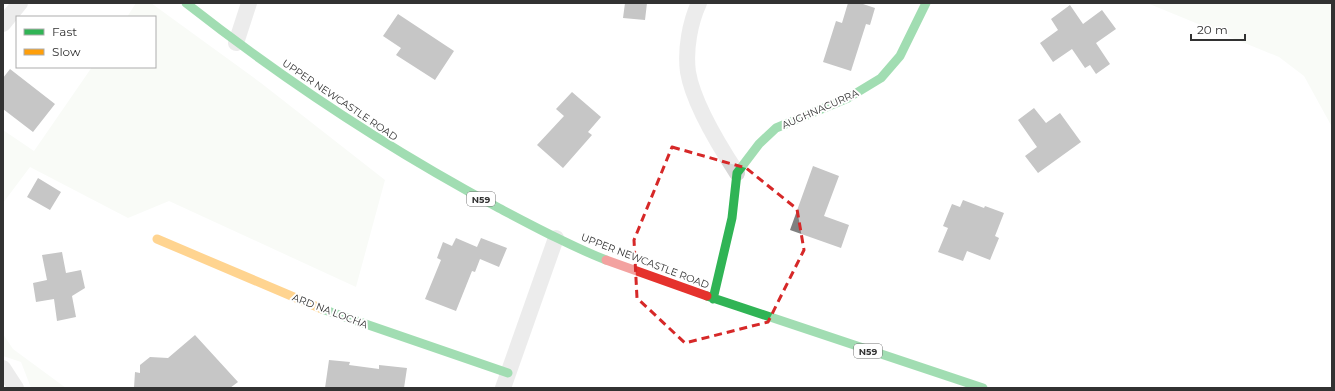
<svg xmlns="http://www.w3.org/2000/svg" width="1335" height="391" font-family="Montserrat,sans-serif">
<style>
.green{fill:#f1f6ee}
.building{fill:#808080}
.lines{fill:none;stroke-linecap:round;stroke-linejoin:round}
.street{stroke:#d6d6d6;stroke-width:16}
.fast{stroke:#30b455;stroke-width:9}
.slow{stroke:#ff9f0a;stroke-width:9}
.jam{stroke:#e5322d;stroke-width:9}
.marked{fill:none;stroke:#d62828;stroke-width:3;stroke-dasharray:8 5;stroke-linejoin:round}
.labels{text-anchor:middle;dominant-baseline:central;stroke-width:4;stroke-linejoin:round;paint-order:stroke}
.shield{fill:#fff;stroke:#707070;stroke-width:1}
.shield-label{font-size:9px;font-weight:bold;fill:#323232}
.street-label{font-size:10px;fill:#323232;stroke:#fff}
</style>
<rect width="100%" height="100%" fill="#fff"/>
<!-- green -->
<path class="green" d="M 136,3 L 151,3 L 261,83 L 385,180 L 356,287 L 169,201 L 128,218 L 30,167 L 3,203 L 3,130 L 34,151 L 92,67 L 155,67 L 155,17 L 127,17 Z
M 1147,3 L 1332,3 L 1332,127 L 1304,76 L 1279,57 Z
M 3,334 L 13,349 L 66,388 L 31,388 L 21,362 L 3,356 Z"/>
<!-- building -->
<path class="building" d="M 625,3 L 647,3 L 645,20 L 623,18 Z
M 848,3 L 860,3 L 875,8 L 870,25 L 866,24 L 851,71 L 823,62 L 836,21 L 842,23 Z
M 1070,5 L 1083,24 L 1102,10 L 1116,29 L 1096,43 L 1110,64 L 1096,74 L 1090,65 L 1085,68 L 1072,49 L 1053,62 L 1040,43 L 1058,30 L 1051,19 Z
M 398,14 L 454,51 L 435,80 L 396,55 L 401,48 L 383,36 Z
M 10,69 L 55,104 L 33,132 L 3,109 L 3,78 Z
M 572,92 L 601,117 L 588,132 L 592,135 L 563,168 L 537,145 L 564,116 L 556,109 Z
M 1034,108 L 1046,123 L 1060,113 L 1081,142 L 1038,173 L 1025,156 L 1037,147 L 1018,120 Z
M 813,166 L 839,176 L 824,216 L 849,225 L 841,248 L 790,230 Z
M 38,178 L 61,192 L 50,210 L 27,197 Z
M 963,200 L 984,208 L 985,206 L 1004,213 L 995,236 L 999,238 L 990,260 L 967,251 L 963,261 L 938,252 L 948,228 L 943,226 L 952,204 L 960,207 Z
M 456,238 L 477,247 L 481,238 L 507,248 L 499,267 L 480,259 L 475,272 L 472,271 L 456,311 L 425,299 L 441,260 L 437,258 L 443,242 L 452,246 Z
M 62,252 L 66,273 L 81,270 L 85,288 L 72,296 L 76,317 L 57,321 L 54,299 L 36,302 L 33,283 L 47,280 L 42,255 Z
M 195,335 L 238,382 L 230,388 L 134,388 L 135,372 L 140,373 L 140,365 L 150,357 L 168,358 Z
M 329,360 L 350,362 L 349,365 L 379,369 L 379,365 L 407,368 L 404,388 L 325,388 Z"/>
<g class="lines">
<!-- street -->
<path class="street" d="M 699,3 C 690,22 685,50 688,72 C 693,102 720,147 737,173
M 3,24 L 20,3
M 236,43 L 249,3
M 3,368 L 16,388
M 503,388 L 556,238"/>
<!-- fast -->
<path class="fast" d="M 186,3 C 284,80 387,148 497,207 C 533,226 568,245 606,260
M 707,296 L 983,388
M 713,299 L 732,218 L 737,173 L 759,144 L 776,128 L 848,98 L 881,78 L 900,56 L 926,3
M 322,309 L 508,373"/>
<!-- slow -->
<path class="slow" d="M 157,239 L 322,309"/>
<!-- jam -->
<path class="jam" d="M 606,260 L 707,296"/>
</g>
<!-- marked area -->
<path d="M0 0H1335V391H0ZM 672,147 L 746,168 L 797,209 L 804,250 L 768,322 L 685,343 L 637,298 L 634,240 Z" fill="#fff" fill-opacity=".55" fill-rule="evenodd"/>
<path class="marked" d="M 672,147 L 746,168 L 797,209 L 804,250 L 768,322 L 685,343 L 637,298 L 634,240 Z"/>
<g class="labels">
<!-- shield labels -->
<g class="shield">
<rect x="467" y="192" width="28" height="14" rx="3"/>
<rect x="854" y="344" width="28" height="14" rx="3"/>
</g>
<g class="shield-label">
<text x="481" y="199">N59</text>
<text x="868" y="351">N59</text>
</g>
<!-- street labels -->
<g class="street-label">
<text transform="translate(340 100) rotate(34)">UPPER NEWCASTLE ROAD</text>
<text transform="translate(820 109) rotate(-24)">AUGHNACURRA</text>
<text transform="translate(645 261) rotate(21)">UPPER NEWCASTLE ROAD</text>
<text transform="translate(330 311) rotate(21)">ARD NA LOCHA</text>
</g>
</g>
<!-- border -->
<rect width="1335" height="391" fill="none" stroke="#323232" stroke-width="8"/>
<!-- legend -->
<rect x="16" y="16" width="140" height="52" fill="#ffffff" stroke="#adadad"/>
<rect x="24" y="29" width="20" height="6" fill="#30b455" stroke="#adadad"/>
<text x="52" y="36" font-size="12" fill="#323232">Fast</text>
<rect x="24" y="49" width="20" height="6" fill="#ff9f0a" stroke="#adadad"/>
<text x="52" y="56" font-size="12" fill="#323232">Slow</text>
<!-- scale -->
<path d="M1191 34v6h54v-6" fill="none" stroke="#323232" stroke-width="2"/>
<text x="1197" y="34" font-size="12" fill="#323232" stroke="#ffffff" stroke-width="3" paint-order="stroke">20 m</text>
</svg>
